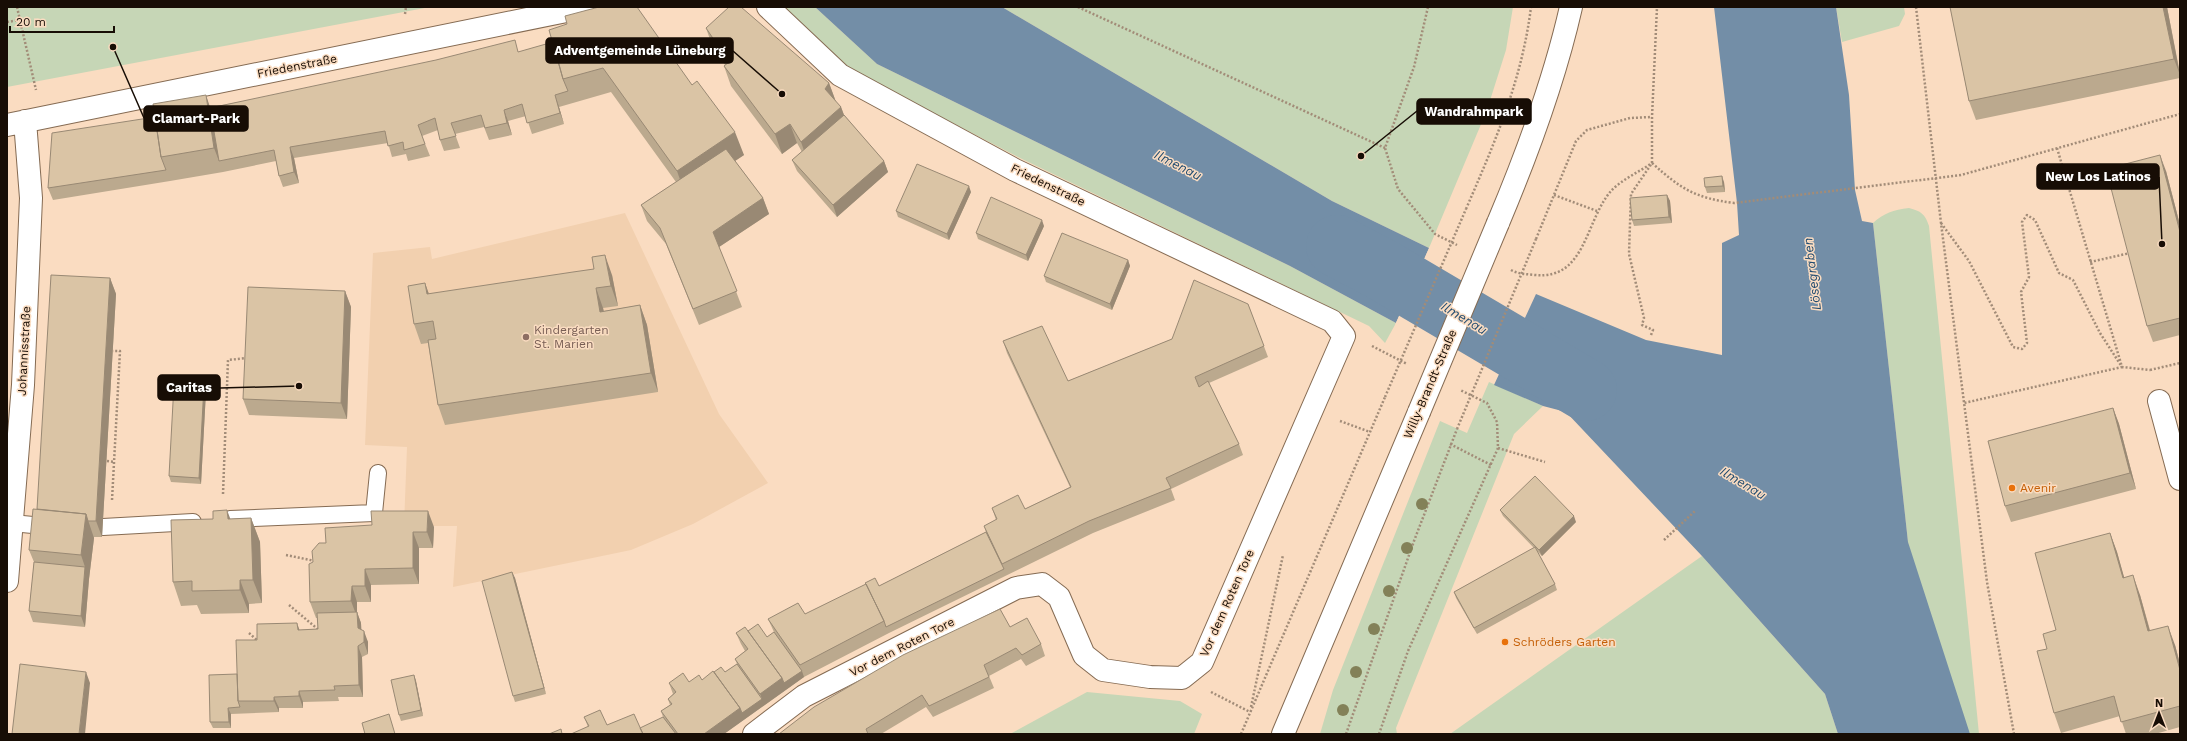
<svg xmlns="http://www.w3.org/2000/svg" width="2187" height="741" font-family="'Work Sans',sans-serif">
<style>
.built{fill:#f2d0af}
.green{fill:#c6d6b6}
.water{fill:#738ea7}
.pier{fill:#fadcc1}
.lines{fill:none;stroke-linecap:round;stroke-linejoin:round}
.river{stroke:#738ea7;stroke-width:62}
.service-casing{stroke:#856b53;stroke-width:18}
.minor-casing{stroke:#856b53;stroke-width:24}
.secondary-casing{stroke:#856b53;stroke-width:24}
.path{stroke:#a28c78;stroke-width:2.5;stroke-dasharray:2 2;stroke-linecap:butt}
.service{stroke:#fff;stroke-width:16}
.minor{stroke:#fff;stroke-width:22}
.secondary{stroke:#fff;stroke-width:22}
.secondary-bridge-casing{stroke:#856b53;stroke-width:24;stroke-linecap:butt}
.path-bridge{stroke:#a28c78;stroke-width:2.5;stroke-dasharray:2 2;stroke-linecap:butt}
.secondary-bridge{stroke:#fff;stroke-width:22}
.tree{fill:#838158}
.wall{fill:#bba98e}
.shaded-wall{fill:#998974}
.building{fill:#dac4a5;stroke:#998974}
.education-dot{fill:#8d6e63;stroke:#fadcc1;stroke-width:1.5}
.food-dot{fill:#e8710a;stroke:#fadcc1;stroke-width:1.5}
.labels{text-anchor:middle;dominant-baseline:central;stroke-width:3;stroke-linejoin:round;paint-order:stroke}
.street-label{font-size:12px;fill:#170d05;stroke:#fadcc1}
.education-label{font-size:12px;fill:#785e54;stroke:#fadcc1;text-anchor:start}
.food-label{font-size:12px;fill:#c56008;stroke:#fadcc1;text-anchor:start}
.water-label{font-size:13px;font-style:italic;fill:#204b70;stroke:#fadcc1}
.leader{fill:none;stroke:#170d05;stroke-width:1.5}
.callout-dot{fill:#170d05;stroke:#fadcc1;stroke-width:1.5}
.callout{fill:#170d05;stroke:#170d05;stroke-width:1.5}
.callout-label{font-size:13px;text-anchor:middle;font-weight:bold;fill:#fff}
</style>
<rect width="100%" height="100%" fill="#fadcc1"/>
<!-- built -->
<path class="built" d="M 625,213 L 719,414 L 768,483 L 693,524 L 631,550 L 453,587 L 457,526 L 404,526 L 407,447 L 365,445 L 373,253 L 430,247 L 432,259 Z"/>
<!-- green -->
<path class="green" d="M 7,7 L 430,7 L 7,87 Z
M 780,7 L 815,7 L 877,64 L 1290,266 L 1396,323 L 1385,343 L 1369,326 L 1022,159 L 849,69 Z
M 1002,7 L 1513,7 L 1506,50 L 1487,110 L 1429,248 L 1332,201 Z
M 1836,7 L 1904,7 L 1905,14 L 1899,26 L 1842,42 Z
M 1909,208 C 1921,211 1925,214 1929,226 L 1979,734 L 1948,734 L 1908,542 L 1873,223 C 1884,213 1893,210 1909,208 Z
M 1489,382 L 1543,406 L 1514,434 L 1396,728 L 1397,734 L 1320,734 L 1333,690 L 1440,421 L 1467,433 Z
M 1702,556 L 1825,694 L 1838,734 L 1450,734 Z
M 1087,692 L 1180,701 L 1202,714 L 1194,734 L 1010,734 Z"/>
<!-- water -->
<path class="water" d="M 815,7 L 1002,7 L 1332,201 L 1429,248 L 1396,323 L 1290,266 L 877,64 Z
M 1714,7 L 1836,7 L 1849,95 L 1855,190 L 1862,221 L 1873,223 L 1908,542 L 1970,734 L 1838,734 L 1825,694 L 1702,556 L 1566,412 L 1543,406 L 1494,385 L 1536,294 L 1646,340 L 1722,355 L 1722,243 L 1739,235 L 1737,203 Z"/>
<!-- pier -->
<path class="pier" d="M 1430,246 L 1430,249 L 1398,324 L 1395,325 Z"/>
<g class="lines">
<!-- river -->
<path class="river" d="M 1337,246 L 1381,269 L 1586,390"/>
<defs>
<path id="service" d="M 230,519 L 374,513 L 378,473
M 12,523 L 43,526
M 103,527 L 193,522"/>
<path id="minor" d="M 7,125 L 586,7
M 2159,401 L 2180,479
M 7,581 L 23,385 L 31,198 L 25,121
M 754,734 L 804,696 L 1016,588 L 1042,584 L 1059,597 L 1084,655 L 1103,670 L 1150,677 L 1182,678 L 1202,662 L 1344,336 L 1332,321 L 1015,170 L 840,75 L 768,7"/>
<path id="secondary" d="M 1498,223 C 1528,152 1554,82 1571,7
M 1283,734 L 1419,412"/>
</defs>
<!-- service casing -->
<use href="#service" class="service-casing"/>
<!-- minor casing -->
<use href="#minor" class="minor-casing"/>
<!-- secondary casing -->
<use href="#secondary" class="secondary-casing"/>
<!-- path -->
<path class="path" d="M 17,7 L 36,90
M 1078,7 L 1385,148
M 1428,7 L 1414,67 L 1385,148 L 1398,189 L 1435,234 L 1457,245
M 1916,7 L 1941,223 L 1987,582 L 2014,734
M 405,14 L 406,7
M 7,22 L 20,20
M 2057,148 L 2122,367 L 2150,370
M 1652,163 C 1681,189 1695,198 1734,203 L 1961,175 L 2180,114
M 1554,195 L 1597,211
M 1466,209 C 1495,142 1522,80 1531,7
M 1941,223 L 1969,261 L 2013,347 L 2022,349 L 2027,343 L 2021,292 L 2029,277 L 2022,222 L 2027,215 L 2035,220 L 2059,273 L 2073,280 L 2100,333 L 2122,367 L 1964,403
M 1536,239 L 1576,141 L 1587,130 L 1630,118 L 1652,117
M 2090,262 L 2130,253
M 1511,270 C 1518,274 1526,274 1535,275 C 1586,280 1585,221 1611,191 C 1621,180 1639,172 1652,163
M 1651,335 L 1653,330 L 1642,325 L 1644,318 L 1629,254 L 1631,194 L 1652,163 L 1652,117 L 1657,7
M 1372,346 L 1407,364
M 2150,370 L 2180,363
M 1340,421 L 1370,432
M 1450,444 L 1491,465
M 1498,448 L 1545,462
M 107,461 L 114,462
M 223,494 L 228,360 L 247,358
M 112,500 L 120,351 L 113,351
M 1664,540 L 1695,511
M 286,555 L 315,561
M 289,605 L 320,631
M 249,633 L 259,642
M 1211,692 L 1250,712
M 1251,707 L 1283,555
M 1241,734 L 1385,397
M 1346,734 L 1414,541 L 1457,429
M 1379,734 L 1408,651 L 1498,448 L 1497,422 L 1487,403 L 1460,390"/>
<!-- service -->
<use href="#service" class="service"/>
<!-- minor -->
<use href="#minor" class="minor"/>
<!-- secondary -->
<use href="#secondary" class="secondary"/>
<defs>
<path id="secondary-bridge" d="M 1419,412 L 1498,223"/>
</defs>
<!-- secondary-bridge casing -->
<use href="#secondary-bridge" class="secondary-bridge-casing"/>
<!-- path-bridge -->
<path class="path-bridge" d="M 1385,397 L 1466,209
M 1457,429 L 1536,239"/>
<!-- secondary-bridge -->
<use href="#secondary-bridge" class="secondary-bridge"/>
</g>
<!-- trees -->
<g class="tree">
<circle cx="1422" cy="504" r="6"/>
<circle cx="1407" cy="548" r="6"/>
<circle cx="1389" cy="591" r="6"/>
<circle cx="1374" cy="629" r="6"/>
<circle cx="1356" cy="672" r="6"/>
<circle cx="1343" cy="710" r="6"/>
</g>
<!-- wall -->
<path class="wall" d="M 1950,7 L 2167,7 L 2180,73 L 2180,78 L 1976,120 L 1969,101 Z
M 706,28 L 829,83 L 836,102 L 841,107 L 844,115 L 884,161 L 888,172 L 837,217 L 797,171 L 792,160 L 802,152 L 797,143 L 782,154 L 731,86 L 724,66 L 725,65 L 713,48 Z
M 519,52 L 692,85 L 744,155 L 735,161 L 763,198 L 769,214 L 719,247 L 742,307 L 699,325 L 666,244 L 647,221 L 641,205 L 676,182 L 611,92 L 559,107 L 564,124 L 532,134 L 526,116 L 508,121 L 512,135 L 489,140 L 484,127 L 455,134 L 460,148 L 444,151 L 440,140 L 438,130 L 422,136 L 430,156 L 408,161 L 406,154 L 392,157 L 388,143 L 294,158 L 299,183 L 283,187 L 279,176 L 276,161 L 223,172 L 170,181 L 53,200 L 48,188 L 155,117 Z
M 2166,171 L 2180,225 L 2180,335 L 2153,342 L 2147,326 Z
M 1724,182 L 1725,192 L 1707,193 L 1705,187 Z
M 971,192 L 949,240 L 898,217 L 896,211 Z
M 1667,195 L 1670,201 L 1672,223 L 1634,226 L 1632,220 Z
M 1044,226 L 1028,261 L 978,239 L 976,233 Z
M 1128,260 L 1130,266 L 1112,310 L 1046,282 L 1044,276 Z
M 612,275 L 618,306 L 603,308 L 604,311 L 640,305 L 647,325 L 658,392 L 445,425 L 438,405 L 428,343 L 421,344 L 414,324 L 425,283 L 429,294 Z
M 110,278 L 116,294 L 102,537 L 94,537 L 94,538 L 89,579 L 85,627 L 33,622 L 29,611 L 34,562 L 29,550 Z
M 345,291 L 351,307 L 347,419 L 249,415 L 243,399 Z
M 1248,304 L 1268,357 L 1209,383 L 1239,444 L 1243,455 L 1171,489 L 1175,500 L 1093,533 L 889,633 L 804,677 L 724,734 L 571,734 L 588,727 L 584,717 L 607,725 L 641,731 L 663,717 L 661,711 L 670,705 L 668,699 L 673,694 L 669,683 L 689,682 L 702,680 L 714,672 L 725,672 L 737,664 L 735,659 L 745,651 L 741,644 L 736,633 L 748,631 L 767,637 L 774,632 L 768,619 L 805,614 L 879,586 L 986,532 L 984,526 L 996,520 L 992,508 L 1025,509 L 1070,487 L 1007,353 L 1003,341 L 1068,381 L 1172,339 Z
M 206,391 L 201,484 L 171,482 L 169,476 Z
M 2113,408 L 2119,424 L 2136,489 L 2011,522 L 2005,506 Z
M 1500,510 L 1576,522 L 1542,556 L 1537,551 L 1555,584 L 1557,590 L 1477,634 L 1456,598 L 1454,592 L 1534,548 L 1503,516 Z
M 251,518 L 260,542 L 262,603 L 249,604 L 249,613 L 201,614 L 197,605 L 181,606 L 173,582 L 231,519 Z
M 434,527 L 433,548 L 419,548 L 419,584 L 371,585 L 371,602 L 357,602 L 357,612 L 361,623 L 361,630 L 368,642 L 368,654 L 362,657 L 363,697 L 338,697 L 339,701 L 303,702 L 303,708 L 279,708 L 279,712 L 231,714 L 231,728 L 213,728 L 210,722 L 257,640 L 300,630 L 318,629 L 317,618 L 316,618 L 310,602 L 313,562 L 326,543 Z
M 2110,533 L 2117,552 L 2124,578 L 2140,595 L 2150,630 L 2175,645 L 2180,664 L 2180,727 L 2155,734 L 2126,734 L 2120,716 L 2061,733 L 2054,713 L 2047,649 L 2056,630 Z
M 512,572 L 515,578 L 546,694 L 515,702 L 513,696 Z
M 1010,627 L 1041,644 L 1045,656 L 1026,666 L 1021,659 L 989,676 L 994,688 L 933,717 L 926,707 L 881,734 L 779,734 Z
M 414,675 L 416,681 L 423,716 L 401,721 L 399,715 Z"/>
<!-- shaded-wall -->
<path class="shaded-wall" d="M 2163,7 L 2167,7 L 2180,75 L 2174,59 Z
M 829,83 L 836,102 L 825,89 Z
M 206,95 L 214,119 L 219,161 L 214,148 Z
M 555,95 L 559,107 L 564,124 L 560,113 Z
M 841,107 L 848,126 L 808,162 L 801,142 Z
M 504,110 L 508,121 L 512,135 L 507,123 Z
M 790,124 L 797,143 L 782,154 L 775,134 Z
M 735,132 L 744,155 L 685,194 L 677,171 Z
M 290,147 L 294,158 L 299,183 L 294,172 Z
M 2160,155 L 2166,171 L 2180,225 L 2180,232 Z
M 884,161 L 888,172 L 837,217 L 833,205 Z
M 1722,176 L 1724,182 L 1725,192 L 1723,186 Z
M 969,186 L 971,192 L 949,240 L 947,234 Z
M 1667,195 L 1670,201 L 1672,223 L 1669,217 Z
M 763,198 L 769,214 L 719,247 L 713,232 Z
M 1042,220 L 1044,226 L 1028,261 L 1026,255 Z
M 605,255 L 612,275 L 618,306 L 611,286 Z
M 1128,260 L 1130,266 L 1112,310 L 1110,304 Z
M 110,278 L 116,294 L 102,537 L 96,521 Z
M 425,283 L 432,303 L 427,294 Z
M 596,288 L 603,308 L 607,331 L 600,312 Z
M 345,291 L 351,307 L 347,419 L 341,403 Z
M 640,305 L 647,325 L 658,392 L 651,373 Z
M 204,385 L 206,391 L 201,484 L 199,478 Z
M 2113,408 L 2119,424 L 2136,489 L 2130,473 Z
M 227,510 L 236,534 L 228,519 Z
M 428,511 L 434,527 L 433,548 L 427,532 Z
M 86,514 L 94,538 L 89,579 L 85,627 L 81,616 L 85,567 L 81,555 Z
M 1574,516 L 1576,522 L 1542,556 L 1539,550 Z
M 251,518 L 260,542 L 262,603 L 253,580 Z
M 413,532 L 419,548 L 419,584 L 413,568 Z
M 2110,533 L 2117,552 L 2130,598 L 2123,578 Z
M 365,569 L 371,585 L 371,602 L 365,586 Z
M 512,572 L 515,578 L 546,694 L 544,688 Z
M 2133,575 L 2140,595 L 2155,650 L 2148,631 Z
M 240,580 L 249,604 L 249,613 L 240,590 Z
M 352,586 L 357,602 L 357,617 L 351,601 Z
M 357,612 L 361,623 L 362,639 L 358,628 Z
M 297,623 L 301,634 L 298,630 Z
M 2168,626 L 2175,645 L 2180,664 L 2180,670 Z
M 364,631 L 368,642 L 368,654 L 364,642 Z
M 358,646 L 362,657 L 363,697 L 359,685 Z
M 802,671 L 804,677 L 724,734 L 704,734 L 740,708 L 762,699 L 760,694 L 782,678 Z
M 86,672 L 90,683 L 85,734 L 79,734 Z
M 414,675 L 416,681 L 423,716 L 421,710 Z
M 299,691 L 303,702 L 303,708 L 299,696 Z
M 274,697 L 279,708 L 279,712 L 274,701 Z
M 228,708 L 231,714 L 231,728 L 229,722 Z"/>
<!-- building -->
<path class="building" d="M 599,7 L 637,7 L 692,85 L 697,81 L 735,132 L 677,171 L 603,68 L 563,79 L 549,30 L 567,24 L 565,16 Z
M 729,7 L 741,7 L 829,83 L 825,89 L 841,107 L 801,142 L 790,124 L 775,134 L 724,66 L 729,62 L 706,28 Z
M 1950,7 L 2163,7 L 2174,59 L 1969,101 Z
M 515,40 L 518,52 L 553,42 L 563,79 L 568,91 L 555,95 L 560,113 L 527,123 L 522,104 L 504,110 L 507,123 L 485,128 L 481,115 L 451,123 L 456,136 L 440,140 L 435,118 L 418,125 L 425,144 L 404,150 L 403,142 L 388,146 L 385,131 L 290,147 L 294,172 L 279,176 L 274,150 L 219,161 L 210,108 L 436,60 Z
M 206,95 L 214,148 L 161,157 L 153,104 Z
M 844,115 L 884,161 L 833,205 L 792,160 Z
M 155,117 L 161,157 L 166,170 L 48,188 L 52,133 Z
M 726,149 L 763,198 L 713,232 L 737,291 L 693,309 L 660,228 L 641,205 Z
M 2160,155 L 2180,232 L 2180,318 L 2147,326 L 2106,169 Z
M 917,164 L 969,186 L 947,234 L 896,211 Z
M 1722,176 L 1723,186 L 1705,187 L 1704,178 Z
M 1667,195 L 1669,217 L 1632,220 L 1630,198 Z
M 991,197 L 1042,220 L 1026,255 L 976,233 Z
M 1062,233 L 1128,260 L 1110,304 L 1044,276 Z
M 605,255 L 611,286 L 596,288 L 600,312 L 640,305 L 651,373 L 438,405 L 428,340 L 436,339 L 433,321 L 414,324 L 408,286 L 425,283 L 427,294 L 573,272 L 594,269 L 592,257 Z
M 51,275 L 110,278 L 96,521 L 88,521 L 86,514 L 37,509 Z
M 1194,280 L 1248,304 L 1264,346 L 1195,377 L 1199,387 L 1208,381 L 1239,444 L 1166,478 L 1171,488 L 1089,521 L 1002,564 L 984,526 L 997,519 L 992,508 L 1018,495 L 1025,509 L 1071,487 L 1003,341 L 1042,326 L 1068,381 L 1172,339 Z
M 248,287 L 345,291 L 341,403 L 243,399 Z
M 174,384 L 204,385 L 199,478 L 169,476 Z
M 2113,408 L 2130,473 L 2005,506 L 1988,441 Z
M 1535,476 L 1574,516 L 1539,550 L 1500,510 Z
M 33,509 L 86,514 L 81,555 L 29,550 Z
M 227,510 L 228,519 L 251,518 L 253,580 L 240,580 L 240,590 L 192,591 L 192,581 L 173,582 L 171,520 L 213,519 L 213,511 Z
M 371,511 L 428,511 L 427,532 L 413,532 L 413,568 L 365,569 L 365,586 L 352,586 L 351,601 L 310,602 L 309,564 L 313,562 L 312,551 L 319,543 L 326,543 L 325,528 L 372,525 Z
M 986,532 L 1004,569 L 886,627 L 884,621 L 866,584 L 865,583 L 875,578 L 879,586 Z
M 2110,533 L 2123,578 L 2133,575 L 2148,631 L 2168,626 L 2180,670 L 2180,706 L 2121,722 L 2114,696 L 2054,713 L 2037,651 L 2047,649 L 2043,634 L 2056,630 L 2035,553 Z
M 1535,547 L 1555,584 L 1474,628 L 1454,592 Z
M 34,562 L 85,567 L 81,616 L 29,611 Z
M 512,572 L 544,688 L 513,696 L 482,581 Z
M 866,584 L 884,621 L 800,665 L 768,619 L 798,603 L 805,614 Z
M 1000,609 L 1010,627 L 1027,618 L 1041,644 L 1022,655 L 1016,648 L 984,665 L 989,677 L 929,706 L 922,695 L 866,729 L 868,734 L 779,734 L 814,707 L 903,655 Z
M 357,612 L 358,628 L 364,631 L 364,642 L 358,646 L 359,685 L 334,686 L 335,690 L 299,691 L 299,696 L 274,697 L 274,701 L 238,701 L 236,640 L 257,640 L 257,624 L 297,623 L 298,630 L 318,629 L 317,613 Z
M 758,624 L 767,637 L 774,632 L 802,671 L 784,683 L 782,678 L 748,631 Z
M 745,627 L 782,678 L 760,694 L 735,659 L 748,649 L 736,633 Z
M 20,664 L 86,672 L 79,734 L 12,734 Z
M 737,664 L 762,699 L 742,713 L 740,708 L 714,672 L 721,667 L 725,672 Z
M 713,671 L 740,708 L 704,734 L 678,734 L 661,711 L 672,704 L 668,699 L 676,692 L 669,683 L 683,673 L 689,682 L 699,675 L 702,680 Z
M 237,674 L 238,701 L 240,707 L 228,708 L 229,722 L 210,722 L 209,675 Z
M 414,675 L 421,710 L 399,715 L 391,680 Z
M 600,710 L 607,725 L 634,714 L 643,734 L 571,734 L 589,726 L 584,717 Z
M 389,714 L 395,734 L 365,734 L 362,723 Z
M 663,717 L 676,734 L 643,734 L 640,728 Z
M 561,729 L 562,734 L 549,734 Z"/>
<!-- markers -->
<circle class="education-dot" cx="526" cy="337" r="4"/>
<g class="food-dot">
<circle cx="2012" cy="488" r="4"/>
<circle cx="1505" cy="642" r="4"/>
</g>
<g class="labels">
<!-- street labels -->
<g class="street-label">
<text transform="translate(297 66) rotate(-11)">Friedenstraße</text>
<text transform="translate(1048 185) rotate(26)">Friedenstraße</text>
<text transform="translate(24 351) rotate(-87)">Johannisstraße</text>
<text transform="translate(1430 384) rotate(-67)">Willy-Brandt-Straße</text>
<text transform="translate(1227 603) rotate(-66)">Vor dem Roten Tore</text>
<text transform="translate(902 647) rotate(-27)">Vor dem Roten Tore</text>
</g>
<!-- education labels -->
<g class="education-label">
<text x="534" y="330">Kindergarten<tspan x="534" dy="14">St. Marien</tspan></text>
</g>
<!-- food labels -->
<g class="food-label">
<text x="2020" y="488">Avenir</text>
<text x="1513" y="642">Schröders Garten</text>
</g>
<!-- water labels -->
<g class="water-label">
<text transform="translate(1178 165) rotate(27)">Ilmenau</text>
<text transform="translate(1812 274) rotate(-97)">Lösegraben</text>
<text transform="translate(1464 318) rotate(31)">Ilmenau</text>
<text transform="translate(1743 483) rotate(31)">Ilmenau</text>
</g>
</g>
<!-- callouts -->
<path class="leader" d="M782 94L733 51M1361 156L1417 111M113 47L144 118M2162 244L2159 177M299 386L220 388"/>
<g class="callout-dot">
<circle cx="782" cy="94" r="4"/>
<circle cx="1361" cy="156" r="4"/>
<circle cx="113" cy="47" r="4"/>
<circle cx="2162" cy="244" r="4"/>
<circle cx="299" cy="386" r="4"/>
</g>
<g class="callout">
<rect x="546" y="38" width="187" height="25" rx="4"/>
<rect x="1417" y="99" width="114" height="25" rx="4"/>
<rect x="144" y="106" width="104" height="25" rx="4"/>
<rect x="2037" y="164" width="122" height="25" rx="4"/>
<rect x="158" y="375" width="62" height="25" rx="4"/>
</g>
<g class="callout-label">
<text x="640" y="55">Adventgemeinde Lüneburg</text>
<text x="1474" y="116">Wandrahmpark</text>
<text x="196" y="123">Clamart-Park</text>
<text x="2098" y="181">New Los Latinos</text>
<text x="189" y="392">Caritas</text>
</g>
<!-- border -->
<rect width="2187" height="741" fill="none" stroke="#170d05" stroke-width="16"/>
<!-- north arrow -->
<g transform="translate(2159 713)" stroke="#fadcc1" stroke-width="3" paint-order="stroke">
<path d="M0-3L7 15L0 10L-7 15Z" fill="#170d05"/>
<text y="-6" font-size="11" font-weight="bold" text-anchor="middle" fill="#170d05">N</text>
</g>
<!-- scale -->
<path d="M10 26v6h104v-6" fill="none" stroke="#170d05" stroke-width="2"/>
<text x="16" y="26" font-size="12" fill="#170d05" stroke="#fadcc1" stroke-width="3" paint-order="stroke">20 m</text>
</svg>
